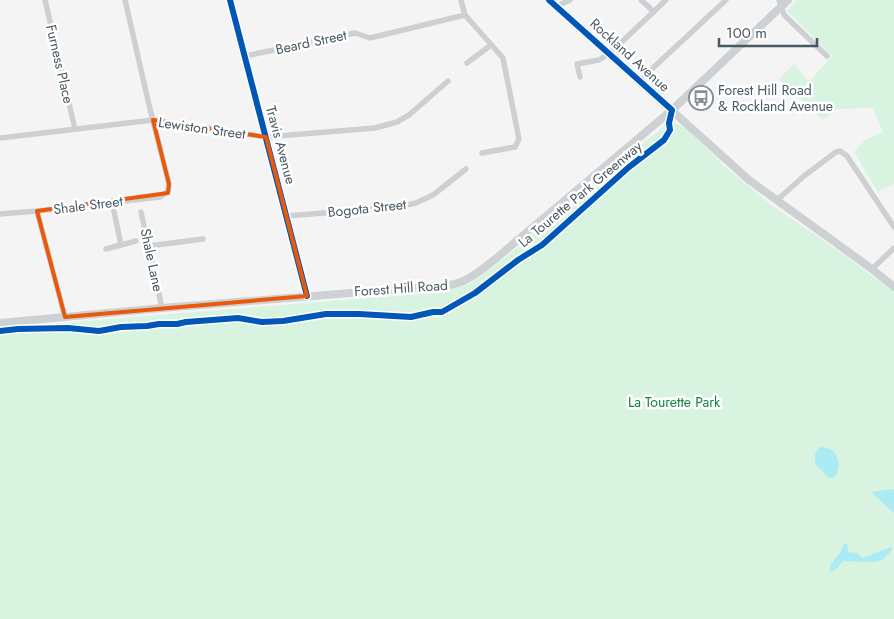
<svg xmlns="http://www.w3.org/2000/svg" width="894" height="619" font-family="Jost,sans-serif">
<style>
.green{fill:#d8f3e0}
.water{fill:#abebf3}
.lines{fill:none;stroke-linecap:round;stroke-linejoin:round}
.street{stroke:#cdd0d3;stroke-width:5.5}
.secondary{stroke:#ced1d4;stroke-width:8}
.cycleway-casing{stroke:#fff;stroke-width:9}
.cycleway{stroke:#0057b8;stroke-width:6}
.marked{fill:none;stroke:#e8590c;stroke-width:4;stroke-linejoin:round}
.labels{text-anchor:middle;dominant-baseline:central;stroke-width:5;stroke-linejoin:round;paint-order:stroke}
.street-label{font-size:14px;fill:#495962;stroke:#fff}
.poi-label{font-size:14px;fill:#495962;stroke:#fff;text-anchor:start}
.park-label{font-size:14px;fill:#128540;stroke:#fff}
</style>
<rect width="100%" height="100%" fill="#f4f4f4"/>
<!-- green -->
<path class="green" d="M 797,0 L 894,0 L 894,183 L 878,192 L 854,152 L 865,140 L 883,132 L 873,108 L 837,109 L 823,120 L 779,79 L 794,64 L 808,80 L 811,80 L 832,56 L 787,11 L 789,8 Z
M 670,121 L 686,128 L 725,167 L 770,204 L 843,254 L 894,292 L 894,619 L 0,619 L 0,328 L 443,292 L 471,283 L 495,266 Z"/>
<!-- water -->
<path class="water" d="M 820,447 C 837,446 844,465 834,478 L 829,478 L 815,464 L 815,454 Z
M 894,489 L 894,513 L 871,492 Z
M 844,543 L 848,545 L 848,552 L 857,553 L 863,558 L 891,547 L 892,550 L 882,560 L 873,562 L 843,561 L 838,567 L 829,573 L 831,564 L 840,553 Z"/>
<g class="lines">
<!-- street -->
<path class="street" d="M 45,0 L 75,129
M 461,0 L 465,15 L 503,58 L 519,139 L 515,147 L 482,153
M 641,0 L 654,12
M 779,0 L 784,15 L 827,56
M 557,6 L 570,0
M 245,56 L 355,33 L 370,38 L 465,15
M 467,63 L 491,45
M 580,77 L 577,64 L 599,60 L 610,53 L 666,0
M 639,81 L 726,0
M 0,138 L 153,120 L 266,137 L 375,128 L 397,122 L 409,115 L 448,81
M 777,200 L 804,176 L 836,152 L 840,151 L 847,156 L 894,227
M 112,202 L 121,245
M 37,211 L 65,317
M 141,212 L 162,308
M 0,214 L 37,211 L 160,197 L 168,191 L 169,184 L 150,109 L 125,0
M 287,216 L 396,207 L 416,203 L 433,195 L 466,169
M 149,246 L 203,239
M 106,249 L 136,241
M 872,269 L 894,248"/>
<!-- secondary -->
<path class="secondary" d="M 230,0 L 307,296
M 549,0 L 749,180 L 872,269 L 894,287
M 0,323 L 162,308 L 450,285 C 467,282 480,271 493,261 L 672,110 L 788,0"/>
<defs>
<path id="cycleway" d="M 230,0 L 307,296
M 0,331 L 18,329 L 68,328 L 99,331 L 121,327 L 147,326 L 159,324 L 177,324 L 186,322 L 238,318 L 262,322 L 283,321 L 326,314 L 359,314 L 411,317 L 433,312 L 442,312 L 475,293 L 518,260 L 542,245 L 629,167 L 664,140 L 670,130 L 669,123 L 672,110 L 549,0"/>
</defs>
<!-- cycleway casing -->
<use href="#cycleway" class="cycleway-casing"/>
<!-- cycleway -->
<use href="#cycleway" class="cycleway"/>
</g>
<!-- marked area -->
<path class="marked" d="M 153,120 L 266,137 L 307,296 L 65,317 L 37,211 L 168,193 L 169,184 Z"/>
<!-- icons -->
<defs>
<symbol id="bus-ring" viewBox="-11 -11 22 22"><circle r="9.5" fill="#fff" stroke="#858f95" stroke-width="1.5"/><path d="M-5-6H5V4H4V6H2V4H-2V6H-4V4H-5ZM-3.5-4V0h7V-4ZM-3.5 1.2v1.5H-2V1.2ZM2 1.2v1.5H3.5V1.2Z" fill="#858f95"/></symbol>
</defs>
<g fill-rule="evenodd">
<use href="#bus-ring" x="687" y="84" width="28" height="28"/>
</g>
<g class="labels">
<!-- street labels -->
<g class="street-label">
<text transform="translate(311 42) rotate(-12)">Beard Street</text>
<text transform="translate(630 55) rotate(42)">Rockland Avenue</text>
<text transform="translate(60 64) rotate(77)">Furness Place</text>
<text transform="translate(202 128) rotate(8)">Lewiston Street</text>
<text transform="translate(281 145) rotate(75)">Travis Avenue</text>
<text transform="translate(580 194) rotate(-40)">La Tourette Park Greenway</text>
<text transform="translate(88 205) rotate(-7)">Shale Street</text>
<text transform="translate(367 208) rotate(-6)">Bogota Street</text>
<text transform="translate(152 260) rotate(78)">Shale Lane</text>
<text transform="translate(401 288) rotate(-4)">Forest Hill Road</text>
</g>
<!-- poi labels -->
<g class="poi-label">
<text x="718" y="90">Forest Hill Road<tspan x="718" dy="16">&amp; Rockland Avenue</tspan></text>
</g>
<!-- park labels -->
<g class="park-label">
<text x="674" y="402">La Tourette Park</text>
</g>
</g>
<!-- scale -->
<path d="M719 38v8h98v-8" fill="none" stroke="#495962" stroke-width="2.5"/>
<text x="726" y="38" font-size="15" fill="#495962" stroke="#ffffff" stroke-width="4" paint-order="stroke">100 m</text>
</svg>
